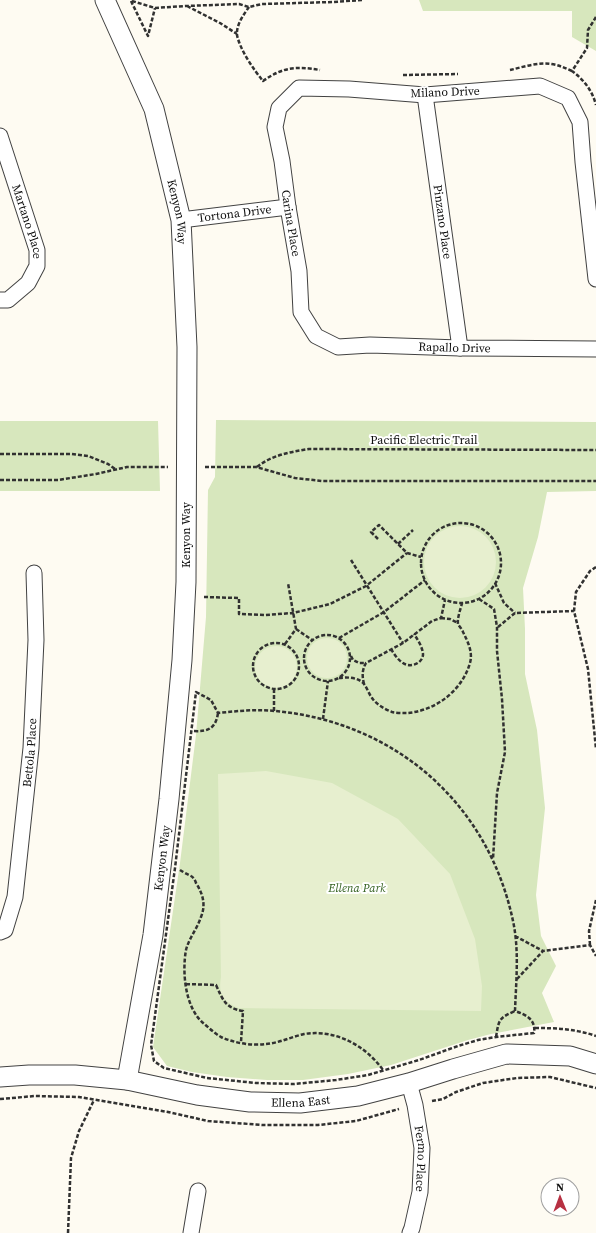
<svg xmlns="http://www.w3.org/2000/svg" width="596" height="1233" font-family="'Source Serif 4',serif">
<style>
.green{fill:#d7e7bd}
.pitch{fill:#e7efcf}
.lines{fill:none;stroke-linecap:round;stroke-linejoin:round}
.minor-casing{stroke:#424242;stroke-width:17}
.tertiary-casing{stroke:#424242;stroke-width:21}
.path{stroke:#313131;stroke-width:2.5;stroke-dasharray:4 2;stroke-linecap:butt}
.minor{stroke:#fff;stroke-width:15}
.tertiary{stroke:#fff;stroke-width:19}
.labels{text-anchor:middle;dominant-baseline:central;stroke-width:4;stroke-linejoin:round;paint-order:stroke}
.street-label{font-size:12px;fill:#0f0f0f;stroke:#fff}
.park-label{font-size:12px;font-style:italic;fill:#366323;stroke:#fff}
</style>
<rect width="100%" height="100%" fill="#fefbf2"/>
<!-- green -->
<path class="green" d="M 419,0 L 596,0 L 596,51 L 572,37 L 572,11 L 423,11 Z
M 216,420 L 596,422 L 596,491 L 547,492 L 538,537 L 523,588 L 525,629 L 525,674 L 537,730 L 545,808 L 536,895 L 541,936 L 556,966 L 542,993 L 554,1022 L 491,1034 L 468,1040 L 391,1065 L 348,1074 L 303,1080 L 267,1080 L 227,1077 L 192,1072 L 167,1066 L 153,1047 L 180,863 L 196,735 L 206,617 L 208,490 L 215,477 Z
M 0,421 L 158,421 L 160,491 L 0,491 Z"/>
<!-- pitch -->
<path class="pitch" d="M424 562a36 36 0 1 1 72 0a36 36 0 1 1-72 0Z
M307 658a20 20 0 1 1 40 0a20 20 0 1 1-40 0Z
M255 667a21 21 0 1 1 42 0a21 21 0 1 1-42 0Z
M 266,771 L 332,783 L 398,819 L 450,874 L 475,939 L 482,986 L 481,1011 L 238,1008 C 223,1001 218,994 221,977 L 218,774 Z"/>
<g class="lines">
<defs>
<g id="minor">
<path id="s1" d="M 425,95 L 460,348"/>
<path id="s2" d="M 0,136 L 37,250 L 37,266 L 28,283 L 8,300 L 0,300"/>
<path id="s3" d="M 181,220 L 288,207"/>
<path id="s4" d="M 596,279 L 583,162 L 580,122 L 568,98 L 540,86 L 425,95 L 349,89 L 299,88 L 279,108 L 275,127 L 282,161 L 288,207 L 299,271 L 301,312 L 316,336 L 338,347 L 370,345 L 460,348 L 596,349"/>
<path id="s5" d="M 0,932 L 5,930 L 15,897 L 31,748 L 36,640 L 34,573"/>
<path id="s6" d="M 409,1083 L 415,1105 L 422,1148 L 420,1192 L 412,1228 L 410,1233"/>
<path d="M 191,1233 L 198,1191"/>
</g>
<g id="tertiary">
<path id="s7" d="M 105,0 L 154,109 L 181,220 L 187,347 L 186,582 L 182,660 L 169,799 L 153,935 L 127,1080"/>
<path id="s8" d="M 0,1077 L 29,1075 L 75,1075 L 127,1080 L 197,1095 L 250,1102 L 300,1103 L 358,1096 L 409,1083 L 453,1069 L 506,1054 L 570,1056 L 596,1064"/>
</g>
</defs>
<!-- minor casing -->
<use href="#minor" class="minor-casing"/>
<!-- tertiary casing -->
<use href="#tertiary" class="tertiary-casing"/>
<!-- path -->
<path class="path" d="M 131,1 L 148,36 L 155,8
M 132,1 L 155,8 L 186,6 L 239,4 L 249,7 L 262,4 L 333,2 L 362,0
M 187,6 L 220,23 L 237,34
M 249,7 C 244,14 236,25 237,35 C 240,50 254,70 263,81 C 283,67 296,66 320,70
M 596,17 L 588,30 L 587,48 L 572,71 C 584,80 592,90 596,105
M 510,70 C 523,67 538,62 551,64 C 559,65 565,68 572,71
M 403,75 L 458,74
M 0,454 L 72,454 L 88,456 L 108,464 L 115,469
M 205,467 L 256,467 L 295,478 L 322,481 L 596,481
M 257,467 C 272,455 290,452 309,449 L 596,450
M 0,480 L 58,480 L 96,474 L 127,467 L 168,467
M421 563a40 40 0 1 1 80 0a40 40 0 1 1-80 0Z
M 378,539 L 371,532 L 379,525 L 407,553 L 421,557
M 398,544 L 413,530
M 351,560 L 403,643
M 596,567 L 590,571 L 576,592 L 574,611 L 588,669 L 596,749
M 495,583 L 504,603 L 515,613
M 204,597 L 239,598 L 239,614 L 265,615 L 293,613 L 330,604 L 366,586 L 407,553
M 479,599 L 494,609 L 497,627 L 497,651 L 502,699 L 505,752 L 497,793 L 493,859
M 441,618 L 450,619 L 458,623
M 498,627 L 515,613 L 574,611
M 296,629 L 312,640
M304 658a23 23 0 1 1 46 0a23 23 0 1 1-46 0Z
M 339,638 L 384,612 L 425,580
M253 666a23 23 0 1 1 46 0a23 23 0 1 1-46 0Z
M 285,644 L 296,629 L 288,583
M 391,649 C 394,654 398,660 403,663 C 410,668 422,664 423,655 C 423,648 418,640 414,634
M 351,656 L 353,660 L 359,663 L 366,663
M 339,678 C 347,677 358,677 364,684 C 367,688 369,694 372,698 C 376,704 384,709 392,712 C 396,713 402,713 407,713 C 435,711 462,691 470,663 C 473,652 468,642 463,632 C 462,629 459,626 458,624 C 457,618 461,608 462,603
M 364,684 C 362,676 362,670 366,663 L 403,643 L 432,621 L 441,618 L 445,600
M 196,692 L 211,700 L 218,713 C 237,711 256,709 275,711 C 397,722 491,806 514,926 C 519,954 516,983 515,1011 C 527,1015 536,1020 534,1033 L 496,1037 L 478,1040 L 458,1046 L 419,1060 L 368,1075 L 336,1080 L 294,1084 L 256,1083 L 207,1078 L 164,1068 L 154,1061 L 151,1045 L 175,868 Z
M 274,711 L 274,690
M 323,719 L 328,681
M 194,731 C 208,732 216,728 218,713
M 180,870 C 183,872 187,874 191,876 C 193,877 195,880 196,883 C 203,894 206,905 201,917 C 197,929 189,938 186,950 C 182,972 185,1006 202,1022 C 208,1027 214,1033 221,1037 C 234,1043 252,1046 266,1044 C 279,1043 291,1037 304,1034 C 335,1029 365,1045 383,1070
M 515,936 L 543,951
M 590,945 L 589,931 L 596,900
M 517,979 L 543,951 L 590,945 L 596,956
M 186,984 L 216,985 C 223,1000 225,1008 243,1011 L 241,1042
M 535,1028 C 556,1028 576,1029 596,1036
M 496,1037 C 499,1019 499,1018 515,1011
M 0,1099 L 35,1096 L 79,1097 L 168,1112 L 208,1121 L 263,1125 L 318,1125 L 356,1121 L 399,1109
M 432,1101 L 443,1099 L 456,1092 L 483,1083 L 517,1078 L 550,1077 L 596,1088
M 68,1233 L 71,1158 L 79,1131 L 94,1100"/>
<!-- minor -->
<use href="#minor" class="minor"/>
<!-- tertiary -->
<use href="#tertiary" class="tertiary"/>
</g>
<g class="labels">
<!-- street labels -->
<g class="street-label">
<text transform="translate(445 92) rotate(-2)">Milano Drive</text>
<text stroke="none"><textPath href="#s7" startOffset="225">Kenyon Way</textPath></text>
<text stroke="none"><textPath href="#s3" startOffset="54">Tortona Drive</textPath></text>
<text stroke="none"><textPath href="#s2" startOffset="90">Martano Place</textPath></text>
<text stroke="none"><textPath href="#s1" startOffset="128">Pinzano Place</textPath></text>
<text stroke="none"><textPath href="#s4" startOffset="602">Carina Place</textPath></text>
<text stroke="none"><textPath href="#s4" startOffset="861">Rapallo Drive</textPath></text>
<text x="424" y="440">Pacific Electric Trail</text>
<text transform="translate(186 535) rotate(-90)">Kenyon Way</text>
<text stroke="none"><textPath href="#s5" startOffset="185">Bettola Place</textPath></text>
<text transform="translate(162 858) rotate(-83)">Kenyon Way</text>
<text stroke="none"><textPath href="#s8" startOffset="303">Ellena East</textPath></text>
<text stroke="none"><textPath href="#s6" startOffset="77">Fermo Place</textPath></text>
</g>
<!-- park labels -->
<g class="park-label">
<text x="357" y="888">Ellena Park</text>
</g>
</g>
<!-- north arrow -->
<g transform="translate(560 1197) rotate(359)"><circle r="19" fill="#ffffff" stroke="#9f9f9f"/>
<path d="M0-3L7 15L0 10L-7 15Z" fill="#b73042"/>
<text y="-6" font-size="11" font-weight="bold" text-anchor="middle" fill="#0f0f0f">N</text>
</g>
</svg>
